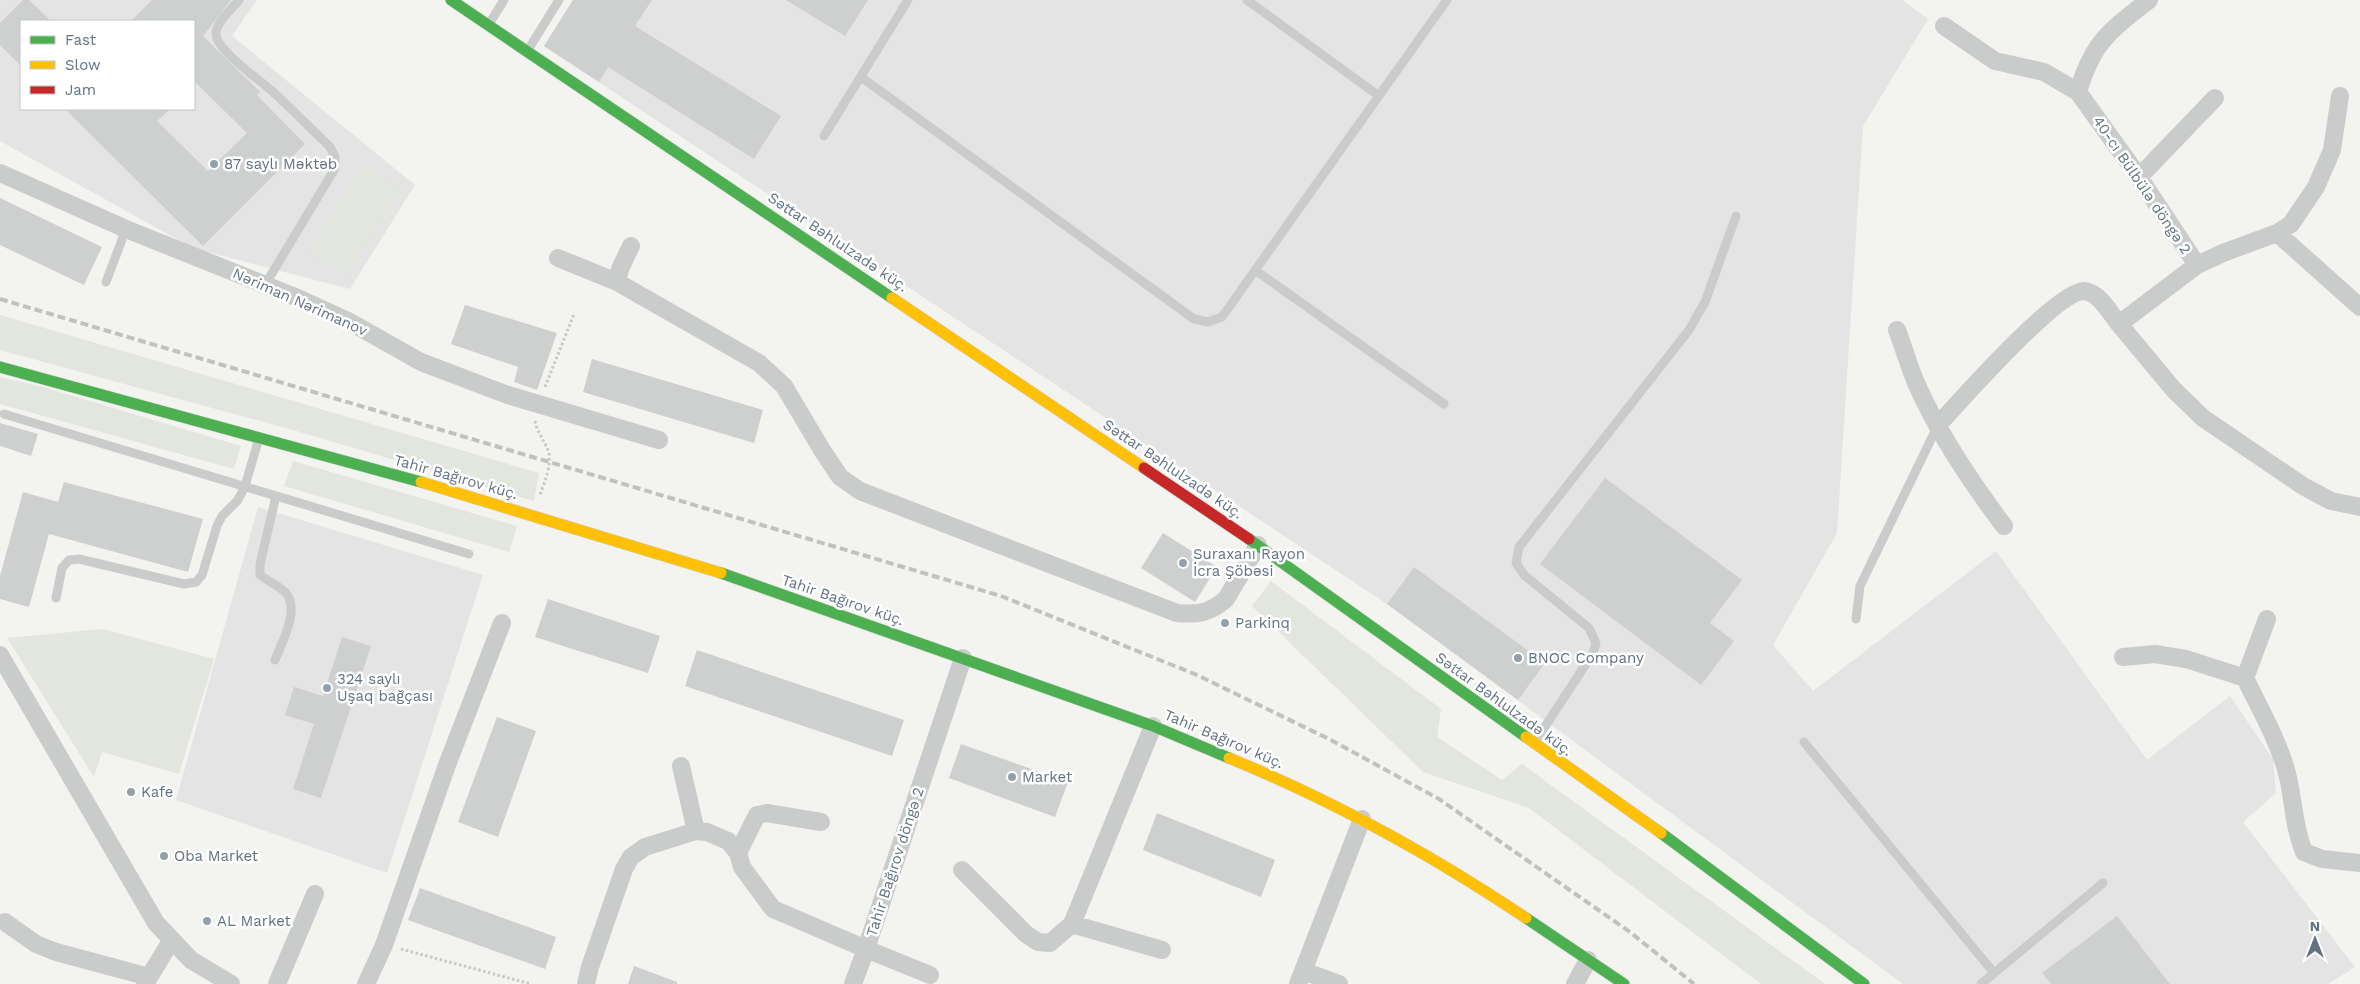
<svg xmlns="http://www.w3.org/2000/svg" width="2360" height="984" font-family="'Work Sans',sans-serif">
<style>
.built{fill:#e3e4e3;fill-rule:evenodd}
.green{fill:#e2e6de}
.building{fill:#cecfcf}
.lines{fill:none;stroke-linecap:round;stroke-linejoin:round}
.fast-casing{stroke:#ced0d0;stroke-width:12}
.slow-casing{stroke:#ced0d0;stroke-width:12}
.jam-casing{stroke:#ced0d0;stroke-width:12}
.path{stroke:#c8c8c9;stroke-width:3;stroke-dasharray:2.5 2.5;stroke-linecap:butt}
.lane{stroke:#cacccc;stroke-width:9}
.street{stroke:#cacccc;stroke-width:18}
.fast{stroke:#4caf50;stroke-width:11}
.slow{stroke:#ffc107;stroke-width:11}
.jam{stroke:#c62828;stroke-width:11}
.rail{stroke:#c0c2c2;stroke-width:4;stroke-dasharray:8 4;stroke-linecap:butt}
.poi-dot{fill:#94a0a9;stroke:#fff;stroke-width:2}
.labels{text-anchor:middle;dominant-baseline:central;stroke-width:5;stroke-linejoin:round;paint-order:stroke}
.poi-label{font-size:15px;fill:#617383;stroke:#fff;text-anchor:start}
.street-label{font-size:15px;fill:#617383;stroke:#fff}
</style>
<rect width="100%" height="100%" fill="#f3f3f0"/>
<!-- built -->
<path class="built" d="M 0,0 L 257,0 L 232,36 L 415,185 L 350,289 L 193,248 L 0,141 ZM 21,21 L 194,21 L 194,109 L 21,109 Z
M 573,0 L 1902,0 L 1928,19 L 1863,126 L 1837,533 L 1773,645 L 1813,691 L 1996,551 L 2147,760 L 2230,696 L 2273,759 L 2276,793 L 2243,822 L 2355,967 L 2328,984 L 1903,984 L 1387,604 L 544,46 Z
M 258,507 L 483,575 L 387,873 L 176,800 Z"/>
<!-- green -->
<path class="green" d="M 363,164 L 402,189 L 346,277 L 307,252 Z
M 0,315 L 539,473 L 534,501 L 293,430 L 0,350 Z
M 0,377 L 43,387 L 241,446 L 234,469 L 0,404 Z
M 293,461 L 517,526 L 509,552 L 284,486 Z
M 1271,581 L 1441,709 L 1437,737 L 1502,780 L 1522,764 L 1825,984 L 1761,984 L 1529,808 L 1423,772 L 1252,606 Z
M 103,629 L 214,659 L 179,774 L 102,752 L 94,777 L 7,638 Z"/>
<!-- building -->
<path class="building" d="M 23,0 L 29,0 L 51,21 L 21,21 L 21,66 L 0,45 L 0,23 Z
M 152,0 L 231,0 L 203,36 L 260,92 L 257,95 L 305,144 L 203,246 L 65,109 L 170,109 L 157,121 L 208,171 L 247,133 L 194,81 L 194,21 L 131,21 Z
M 573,0 L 652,0 L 635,26 L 781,116 L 754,159 L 608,67 L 599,82 L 544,46 Z
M 786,0 L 868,0 L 845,36 Z
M 0,198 L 102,247 L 84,285 L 0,245 Z
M 465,305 L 557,333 L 537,390 L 514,382 L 518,367 L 451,344 Z
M 592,359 L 763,410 L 754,443 L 583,392 Z
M 0,423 L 38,434 L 31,456 L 0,446 Z
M 1605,478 L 1742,580 L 1710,623 L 1734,641 L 1701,685 L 1540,564 Z
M 64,482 L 203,519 L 188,572 L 49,534 L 29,607 L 0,599 L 0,576 L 23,492 L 58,502 Z
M 1163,533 L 1217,567 L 1195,602 L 1141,568 Z
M 1414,567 L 1545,663 L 1518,700 L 1387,604 Z
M 548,599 L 660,636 L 648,673 L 535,637 Z
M 342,637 L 371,646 L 321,798 L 293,789 L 314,724 L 285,715 L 294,687 L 323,696 Z
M 697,650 L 904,720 L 892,756 L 685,686 Z
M 497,717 L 536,731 L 498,837 L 458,822 Z
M 961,744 L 1068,782 L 1055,817 L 949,778 Z
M 1157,813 L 1275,860 L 1261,897 L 1143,850 Z
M 420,888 L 556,937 L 545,969 L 408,920 Z
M 2117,916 L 2170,984 L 2051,984 L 2042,973 Z
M 634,966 L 677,982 L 677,984 L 628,984 Z"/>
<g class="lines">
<defs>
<path id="fast" d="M 451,0 L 892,298
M 0,367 L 421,482
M 1249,539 L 1526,737
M 721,573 L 1153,726 L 1229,758
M 1661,833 L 1864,984
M 1526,918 L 1624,984"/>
<path id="slow" d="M 892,298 L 1144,468
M 421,482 L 721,573
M 1526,737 L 1661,833
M 1229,758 C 1334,801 1432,855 1526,918"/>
<path id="jam" d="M 1144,468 L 1249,539"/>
</defs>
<!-- fast casing -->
<use href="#fast" class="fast-casing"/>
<!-- slow casing -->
<use href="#slow" class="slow-casing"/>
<!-- jam casing -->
<use href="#jam" class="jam-casing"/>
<!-- path -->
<path class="path" d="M 545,387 L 574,314
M 535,421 C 537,432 544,440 548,450 C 553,463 544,483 540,495
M 401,949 L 531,984"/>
<!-- lane -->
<path class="lane" d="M 239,0 C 233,8 215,23 216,34 C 217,51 260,80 272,91 C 292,109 310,128 330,147 L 335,157 L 334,170 L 265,285
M 1247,0 L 1379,96
M 489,24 L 504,0
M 528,50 L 559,0
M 861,77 L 1194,319 L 1208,322 L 1222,317 L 1447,0
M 824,136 L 908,0
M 1255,270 L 1444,404
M 106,282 L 126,229
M 4,414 L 469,554
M 56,598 L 62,568 L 69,560 L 79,559 L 184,584 L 196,582 L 202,575 L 217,526 L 222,516 L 238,500 L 245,486 L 259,438
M 1856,619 L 1860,586 L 1938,425
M 275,660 C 282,642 300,610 286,593 C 279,586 268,581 260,575 L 260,564 L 276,496
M 1535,742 L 1593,653 L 1596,643 L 1589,628 L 1524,575 L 1516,563 L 1519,547 L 1689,330 L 1705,302 L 1736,216
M 1804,742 L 1994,973
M 1981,984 L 2103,883"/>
<!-- street -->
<path class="street" d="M 2149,0 C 2110,31 2093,41 2078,92 L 2139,177 L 2197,265 L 2119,324 L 2174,390 L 2203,418 L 2303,486 L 2331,501 L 2360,507
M 1944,26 L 1995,61 L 2044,72 L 2078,92
M 0,173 L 126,229 L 293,296 L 350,322 L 421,362 L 508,395 L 659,440
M 2139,177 L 2215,98
M 2277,233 L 2360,307
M 558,258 L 617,282 L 759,363 L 784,386 L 822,450 L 840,477 L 860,491 L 1177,613 C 1198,615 1210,613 1226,599 L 1258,545
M 2197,265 L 2223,253 L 2277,233 L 2291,224 L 2316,187 L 2332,150 L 2340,96
M 617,282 L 620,269 L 631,246
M 1897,330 C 1904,348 1909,367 1917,385 C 1939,435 1971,482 2004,526
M 1938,425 C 1960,401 2057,291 2084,291 C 2099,292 2110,313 2119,324
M 0,655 L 156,923 L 191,960 L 231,984
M 2123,657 L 2155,654 L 2186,659 L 2245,678 C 2260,709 2278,740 2287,773 C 2294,801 2293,825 2304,852 L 2322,859 L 2360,863
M 2245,678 L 2267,619
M 681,766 L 696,831
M 738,853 L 757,815 L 767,813 L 821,822
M 962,870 L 1026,934 L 1038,942 L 1050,943 L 1072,924 L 1153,726
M 5,922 L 36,944 L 56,952 L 149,977
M 1072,924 L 1162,950
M 1303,971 L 1339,984
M 145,984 L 171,941
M 277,984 L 315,894
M 366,984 L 384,945 L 447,765 L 502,623
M 586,984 L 590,967 L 624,869 L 631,857 L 645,847 L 696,831 L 707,832 L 728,841 L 738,853 L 742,867 L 773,909 L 866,949 L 963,658
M 853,984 L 866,949 L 930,975
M 1298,984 L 1362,819
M 1575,984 L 1588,960"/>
<!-- fast -->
<use href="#fast" class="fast"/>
<!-- slow -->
<use href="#slow" class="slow"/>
<!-- jam -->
<use href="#jam" class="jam"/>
<!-- rail -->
<path class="rail" d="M 0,299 L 1001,596 L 1197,675 L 1331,740 L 1439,799 L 1630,932 L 1694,984"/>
</g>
<!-- markers -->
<g class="poi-dot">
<circle cx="214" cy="164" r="5"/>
<circle cx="1183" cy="563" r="5"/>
<circle cx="1225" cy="623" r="5"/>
<circle cx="1518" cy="658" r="5"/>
<circle cx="327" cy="688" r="5"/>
<circle cx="1012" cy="777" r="5"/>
<circle cx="131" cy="792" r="5"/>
<circle cx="164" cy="856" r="5"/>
<circle cx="207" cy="921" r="5"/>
</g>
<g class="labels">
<!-- poi labels -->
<g class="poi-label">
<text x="224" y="164">87 saylı Məktəb</text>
<text x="1193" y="554">Suraxanı Rayon<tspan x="1193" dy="17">İcra Şöbəsi</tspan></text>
<text x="1235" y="623">Parkinq</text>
<text x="1528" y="658">BNOC Company</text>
<text x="337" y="679">324 saylı<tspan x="337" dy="17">Uşaq bağçası</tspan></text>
<text x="1022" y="777">Market</text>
<text x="141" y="792">Kafe</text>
<text x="174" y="856">Oba Market</text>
<text x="217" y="921">AL Market</text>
</g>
<!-- street labels -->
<g class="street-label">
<text transform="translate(2142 185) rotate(56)">40-cı Bülbülə döngə 2</text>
<text transform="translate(838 242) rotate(34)">Səttar Bəhlulzadə küç.</text>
<text transform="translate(300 302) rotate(24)">Nəriman Nərimanov</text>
<text transform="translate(1173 469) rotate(34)">Səttar Bəhlulzadə küç.</text>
<text transform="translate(456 477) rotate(16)">Tahir Bağırov küç.</text>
<text transform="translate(843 600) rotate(19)">Tahir Bağırov küç.</text>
<text transform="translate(1504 704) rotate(36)">Səttar Bəhlulzadə küç.</text>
<text transform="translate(1224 739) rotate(23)">Tahir Bağırov küç.</text>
<text transform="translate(895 862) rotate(-72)">Tahir Bağırov döngə 2</text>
</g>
</g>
<!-- legend -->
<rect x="20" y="20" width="175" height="90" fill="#ffffff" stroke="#c0c7cd"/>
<rect x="30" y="36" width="25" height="8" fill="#4caf50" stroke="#c0c7cd"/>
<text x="65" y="45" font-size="15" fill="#617383">Fast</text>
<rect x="30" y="61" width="25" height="8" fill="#ffc107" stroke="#c0c7cd"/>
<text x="65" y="70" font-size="15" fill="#617383">Slow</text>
<rect x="30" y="86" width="25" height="8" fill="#c62828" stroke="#c0c7cd"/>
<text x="65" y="95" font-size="15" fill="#617383">Jam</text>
<!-- north arrow -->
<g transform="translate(2315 939)" stroke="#ffffff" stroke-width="4" paint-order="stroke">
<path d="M0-4L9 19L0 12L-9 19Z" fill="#617383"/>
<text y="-8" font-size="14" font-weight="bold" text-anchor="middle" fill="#617383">N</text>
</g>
</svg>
